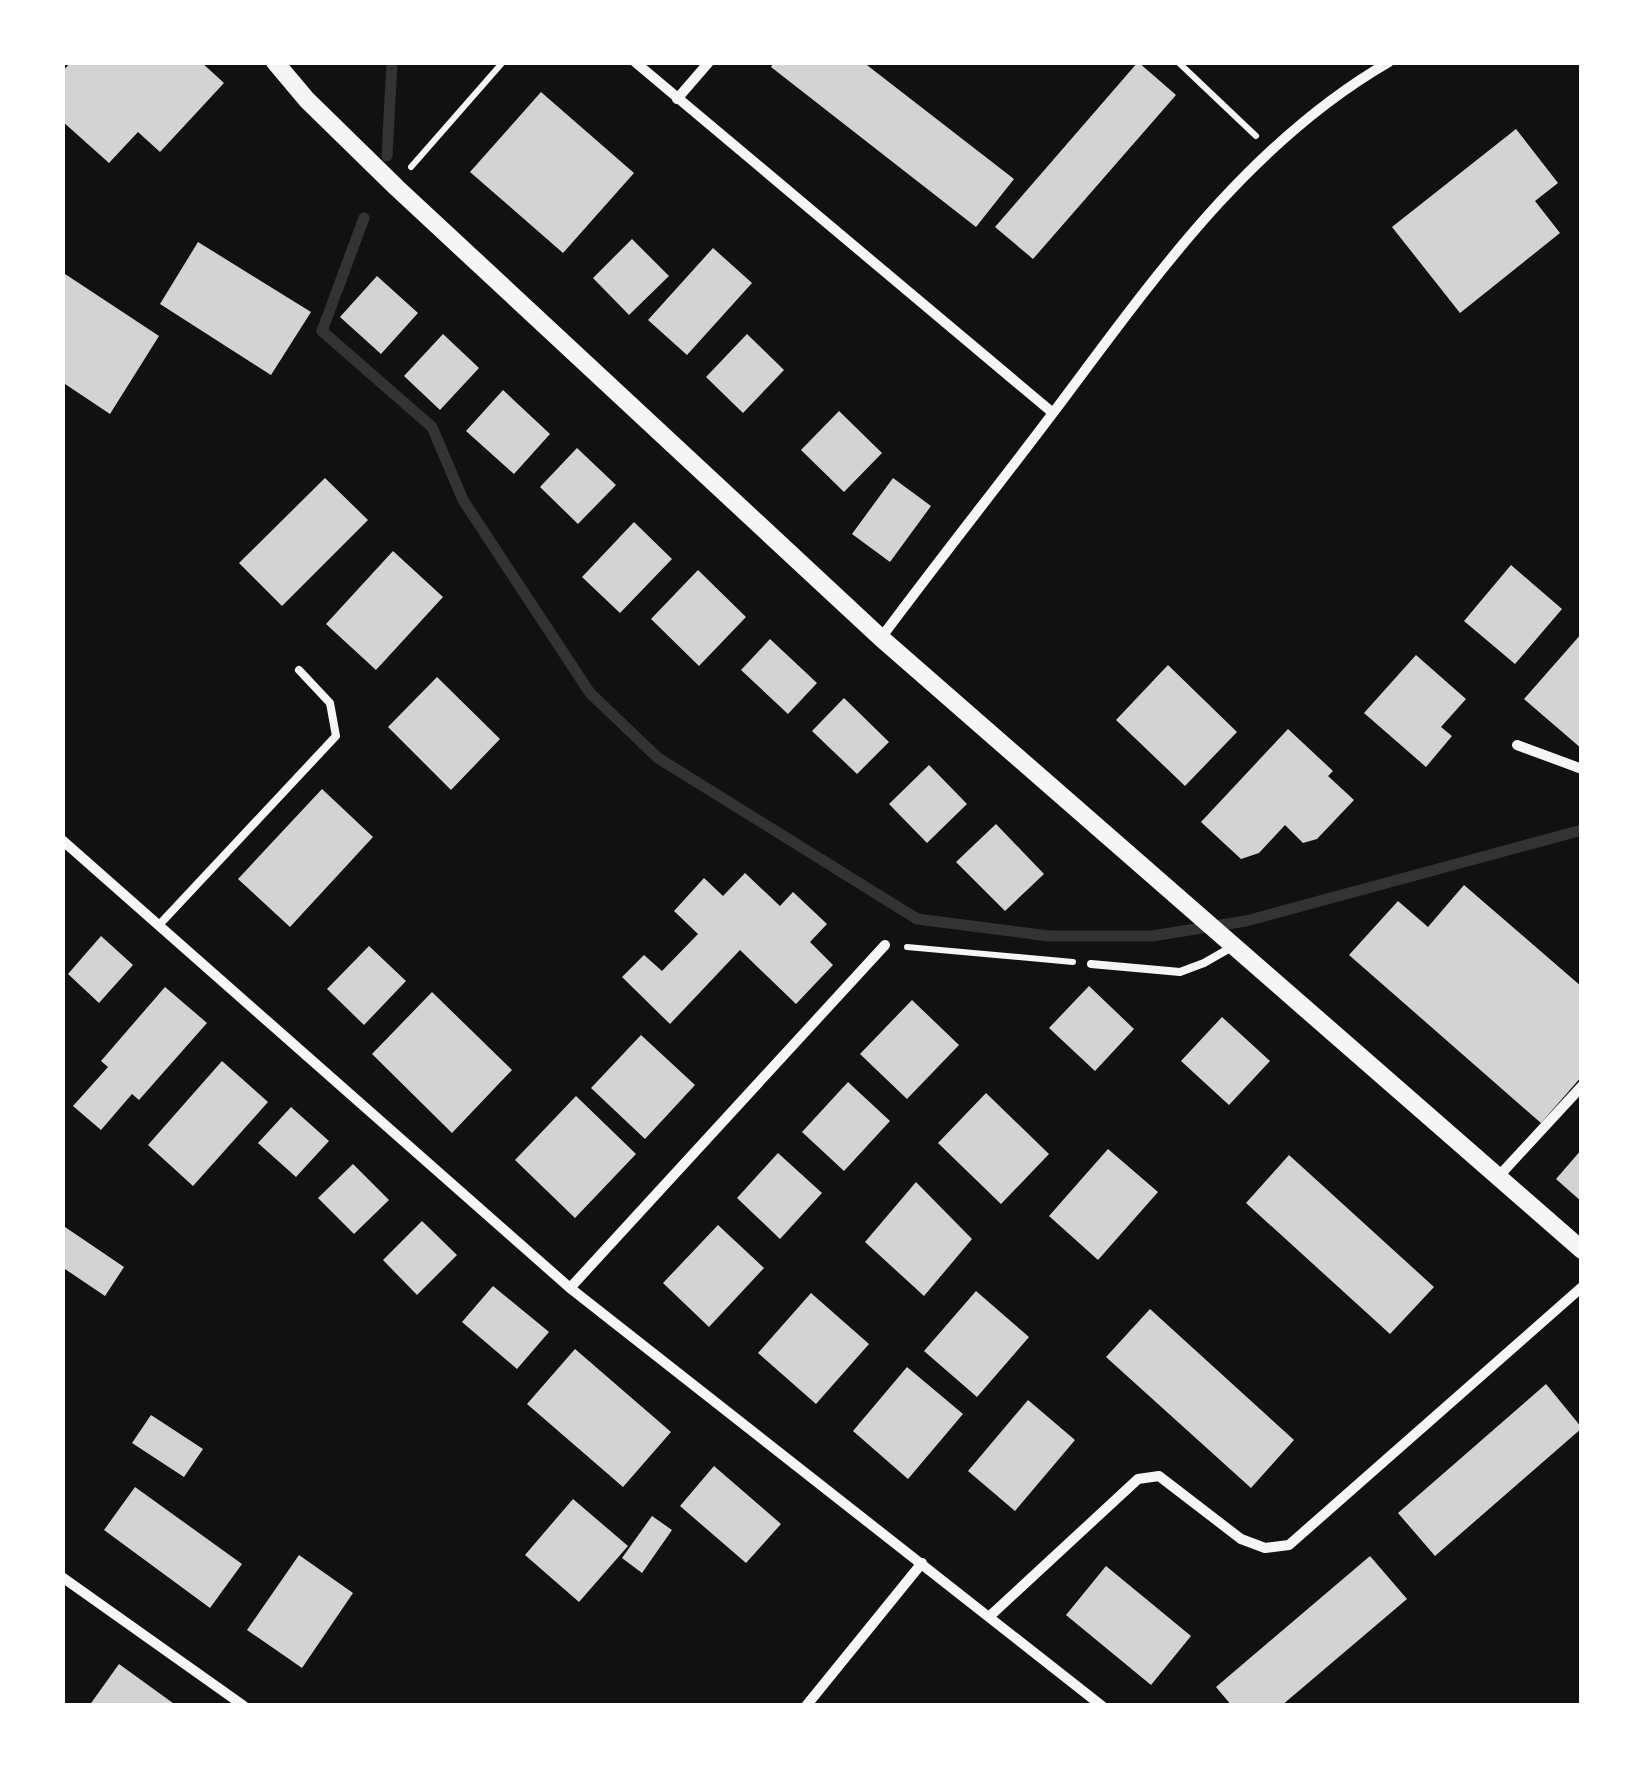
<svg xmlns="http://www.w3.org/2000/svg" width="1644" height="1768" font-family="Cabin,sans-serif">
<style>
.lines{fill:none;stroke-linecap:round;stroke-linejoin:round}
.stream{stroke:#333;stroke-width:11}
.building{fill:#d3d3d3}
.path{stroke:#f5f5f5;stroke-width:6}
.service{stroke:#f5f5f5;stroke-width:8}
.minor{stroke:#f5f5f5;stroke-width:10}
.tertiary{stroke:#f5f5f5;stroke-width:18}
</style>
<rect width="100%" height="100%" fill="#111"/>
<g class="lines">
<!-- stream -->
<path class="stream" d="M 387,156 L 392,62
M 364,218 L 322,331 L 432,427 L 463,500 L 590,693 L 658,758 L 917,919 L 1049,936 L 1152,936 L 1246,921 L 1582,830"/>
</g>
<!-- building -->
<path class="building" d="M 71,62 L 201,62 L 224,83 L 160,152 L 138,132 L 109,163 L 62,121 L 62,72 Z
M 774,62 L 863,62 L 1014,179 L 976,227 L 771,67 Z
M 1138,62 L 1176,95 L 1033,259 L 995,227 Z
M 541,92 L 634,173 L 563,253 L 470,172 Z
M 1516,129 L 1558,183 L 1535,201 L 1560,233 L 1460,313 L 1392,227 Z
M 632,239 L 669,276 L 629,315 L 593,278 Z
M 198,242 L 311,312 L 271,375 L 160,304 Z
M 713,248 L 752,283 L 687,355 L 648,320 Z
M 62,272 L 159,336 L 110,414 L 62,382 Z
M 377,276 L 418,313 L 381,354 L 340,317 Z
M 443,334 L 479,368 L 440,410 L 404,376 Z
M 747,334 L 784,370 L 743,413 L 706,377 Z
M 503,390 L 550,434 L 514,474 L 466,431 Z
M 839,411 L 882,453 L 844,492 L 801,450 Z
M 577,448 L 616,485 L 578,524 L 540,487 Z
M 325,478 L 368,520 L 282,606 L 239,563 Z
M 893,478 L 931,506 L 890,562 L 852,534 Z
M 634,522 L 672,559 L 620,613 L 582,577 Z
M 393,551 L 443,597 L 376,670 L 326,624 Z
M 1511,565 L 1562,609 L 1515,664 L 1464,621 Z
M 698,570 L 746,617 L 699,666 L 651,619 Z
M 1582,633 L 1582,749 L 1524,699 Z
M 770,639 L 817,683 L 788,714 L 741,670 Z
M 1416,655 L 1466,699 L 1441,727 L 1452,736 L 1426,767 L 1364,713 Z
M 1168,665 L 1237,732 L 1185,786 L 1116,720 Z
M 437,677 L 500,739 L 451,790 L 388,727 Z
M 844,698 L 889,742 L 857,774 L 812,731 Z
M 1288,729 L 1333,771 L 1328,776 L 1354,800 L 1317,839 L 1303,843 L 1285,825 L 1259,853 L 1241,859 L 1201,822 Z
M 929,765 L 967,804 L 927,843 L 889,804 Z
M 322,789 L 373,837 L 290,927 L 238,879 Z
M 996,824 L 1044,874 L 1005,911 L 956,862 Z
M 745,873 L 780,906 L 793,892 L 827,924 L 810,942 L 833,965 L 796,1004 L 740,950 L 670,1024 L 622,977 L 644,955 L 662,971 L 698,934 L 674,911 L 704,878 L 723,896 Z
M 1464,885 L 1582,987 L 1582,1076 L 1541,1123 L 1349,955 L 1398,901 L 1428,927 Z
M 101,936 L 133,965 L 99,1003 L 68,974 Z
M 369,946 L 406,981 L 364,1025 L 327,989 Z
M 1089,986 L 1134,1029 L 1095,1071 L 1049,1028 Z
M 165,987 L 207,1023 L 139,1100 L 132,1094 L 101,1130 L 73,1106 L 108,1067 L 101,1061 Z
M 432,992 L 512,1070 L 452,1133 L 372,1054 Z
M 912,1000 L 959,1045 L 907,1099 L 860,1054 Z
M 1222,1017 L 1270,1061 L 1229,1105 L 1181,1061 Z
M 641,1035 L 695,1085 L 645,1139 L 591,1088 Z
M 222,1061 L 268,1102 L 193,1186 L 148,1145 Z
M 848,1082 L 890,1121 L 844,1171 L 802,1132 Z
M 986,1093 L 1049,1154 L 1001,1204 L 938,1143 Z
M 576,1096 L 636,1154 L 575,1218 L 515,1160 Z
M 291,1107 L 329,1141 L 296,1177 L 258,1143 Z
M 1108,1149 L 1158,1192 L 1098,1260 L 1049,1216 Z
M 1582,1149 L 1582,1202 L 1556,1179 Z
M 778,1153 L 822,1193 L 780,1239 L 737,1198 Z
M 1289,1155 L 1434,1287 L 1390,1334 L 1246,1203 Z
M 353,1164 L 389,1200 L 354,1234 L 318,1198 Z
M 916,1182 L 972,1239 L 924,1296 L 865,1242 Z
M 422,1221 L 457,1255 L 417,1295 L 383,1260 Z
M 718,1225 L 764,1268 L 709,1327 L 663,1283 Z
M 65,1227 L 124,1267 L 105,1296 L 62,1267 Z
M 493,1286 L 549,1332 L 517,1369 L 462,1322 Z
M 976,1291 L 1029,1337 L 977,1397 L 924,1351 Z
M 811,1293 L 869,1344 L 816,1404 L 758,1353 Z
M 1150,1309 L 1294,1440 L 1251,1488 L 1106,1357 Z
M 575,1349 L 671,1432 L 623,1487 L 527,1404 Z
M 907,1367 L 963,1414 L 908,1479 L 853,1431 Z
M 1546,1384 L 1582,1428 L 1435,1556 L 1398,1513 Z
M 1028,1400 L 1075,1440 L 1015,1511 L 968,1471 Z
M 151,1415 L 203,1449 L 184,1477 L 132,1443 Z
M 714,1466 L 781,1524 L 746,1563 L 680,1506 Z
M 135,1487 L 242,1564 L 210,1608 L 104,1530 Z
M 573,1499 L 628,1546 L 579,1602 L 525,1555 Z
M 652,1516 L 672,1530 L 642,1573 L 622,1558 Z
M 299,1555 L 353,1593 L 302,1668 L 247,1630 Z
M 1370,1556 L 1407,1599 L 1281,1706 L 1232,1706 L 1216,1687 Z
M 1106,1566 L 1191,1636 L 1151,1685 L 1066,1615 Z
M 119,1664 L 177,1706 L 89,1706 Z"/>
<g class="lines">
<!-- path -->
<path class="path" d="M 1178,62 L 1256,136
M 411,167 L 503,62
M 907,947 L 1073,962"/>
<!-- service -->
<path class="service" d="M 159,925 L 336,736 L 330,703 L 299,670
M 1091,964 L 1180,972 L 1204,963 L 1232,947"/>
<!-- minor -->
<path class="minor" d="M 635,62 L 1053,413
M 677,99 L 709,62
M 881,638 C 938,561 998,486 1056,409 C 1152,281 1247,144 1389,62
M 1517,745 L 1582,769
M 62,840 L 570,1288 L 1102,1706
M 1498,1177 L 1582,1086
M 570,1288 L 885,945
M 62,1577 L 244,1706
M 991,1615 L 1138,1479 L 1159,1476 L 1241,1539 L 1265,1548 L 1289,1545 L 1582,1287
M 806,1706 L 922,1563"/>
<!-- tertiary -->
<path class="tertiary" d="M 275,62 L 307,100 L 397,188 L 881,638 L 1582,1250"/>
</g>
<!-- border -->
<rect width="1644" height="1768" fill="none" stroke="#ffffff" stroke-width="130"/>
</svg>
